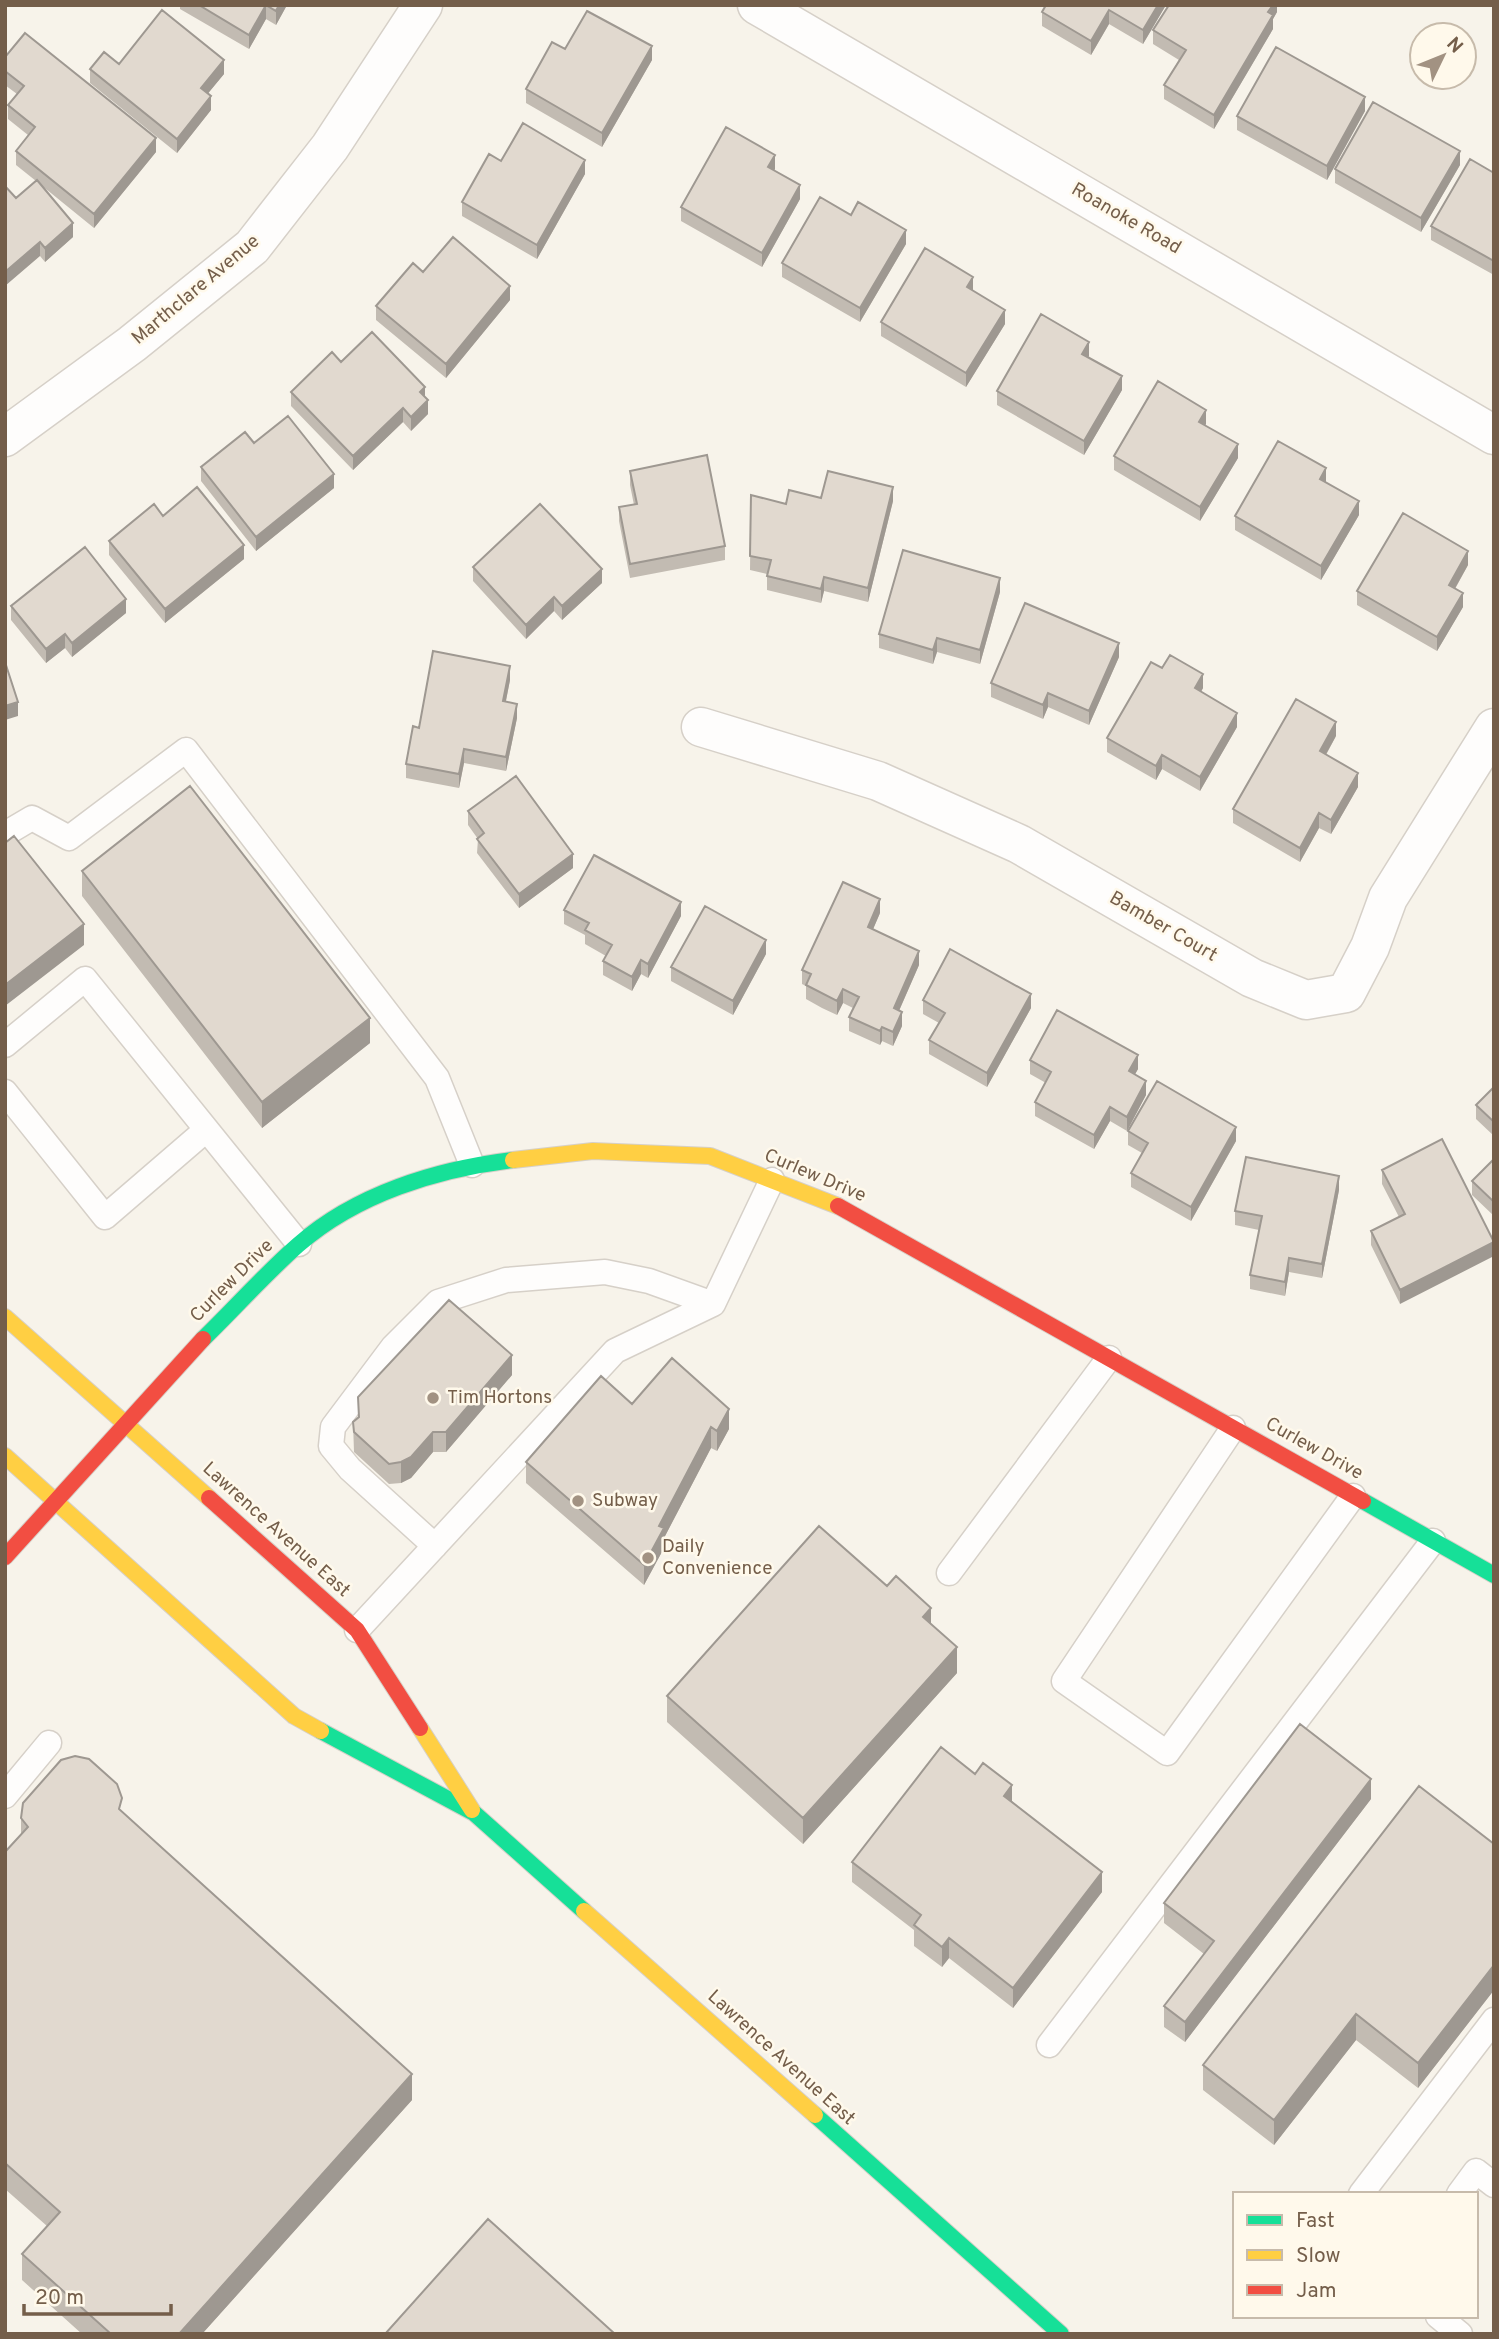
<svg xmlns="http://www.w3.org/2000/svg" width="1499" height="2339" font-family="Overpass,sans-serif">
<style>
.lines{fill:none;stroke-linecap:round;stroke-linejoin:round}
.lane-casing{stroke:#d6d0c8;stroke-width:27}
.street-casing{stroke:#d6d0c8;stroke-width:41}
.fast-casing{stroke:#d6d0c8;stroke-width:18}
.slow-casing{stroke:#d6d0c8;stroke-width:18}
.jam-casing{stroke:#d6d0c8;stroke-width:18}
.lane{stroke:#fefdfc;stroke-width:24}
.street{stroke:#fefdfc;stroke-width:38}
.fast{stroke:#16e098;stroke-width:16}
.slow{stroke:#ffcf43;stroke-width:16}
.jam{stroke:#f24e42;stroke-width:16}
.wall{fill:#c2bbb2}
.shaded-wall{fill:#9e9891}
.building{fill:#e1d9cf;stroke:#9e9891;stroke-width:2}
.poi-dot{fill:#a29282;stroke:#fff9eb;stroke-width:2.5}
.labels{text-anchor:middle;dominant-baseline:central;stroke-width:5;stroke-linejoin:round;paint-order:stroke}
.street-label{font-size:19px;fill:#745e4a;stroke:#fff9eb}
.poi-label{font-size:19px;fill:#745e4a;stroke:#fff9eb;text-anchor:start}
</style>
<rect width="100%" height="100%" fill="#f7f3ea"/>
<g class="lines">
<defs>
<path id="lane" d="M 5,834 L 32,818 L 69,838 L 186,750 L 437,1078 L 472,1165
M 5,1045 L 85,979 L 299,1244
M 5,1092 L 105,1217 L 206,1130
M 1233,1428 L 1064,1681 L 1167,1753 L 1353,1496
M 435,1546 L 350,1469 L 331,1446 L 333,1427 L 393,1347 L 438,1302 L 506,1280 L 605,1272 L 649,1281 L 713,1304
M 949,1573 L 1109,1358
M 357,1630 L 615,1351 L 713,1304 L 772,1180
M 5,1796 L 49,1743
M 1049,2045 L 1433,1541
M 1361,2194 L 1494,2020
M 1459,2194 L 1476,2171 L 1494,2185
M 1438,2316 L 1460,2334"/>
<path id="street" d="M 757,5 L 1494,435
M 5,437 L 132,344 L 252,247 L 330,147 L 423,5
M 701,727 L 878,781 L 1019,844 L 1252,978 L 1306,1000 L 1346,993 L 1370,947 L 1388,898 L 1494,728"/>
<path id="fast" d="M 203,1339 C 235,1308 265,1274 298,1245 C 356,1194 437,1169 513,1160
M 1363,1501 L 1494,1575
M 321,1731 L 474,1813 L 584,1911
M 815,2115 L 1061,2334"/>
<path id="slow" d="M 513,1160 L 593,1151 L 710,1156 L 838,1206
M 5,1317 L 209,1498
M 5,1456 L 294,1716 L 321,1731
M 420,1728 L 472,1810
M 584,1911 L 815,2115"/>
<path id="jam" d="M 838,1206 L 1363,1501
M 209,1498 L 357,1630 L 420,1728
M 5,1557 L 203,1339"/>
</defs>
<!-- lane casing -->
<use href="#lane" class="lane-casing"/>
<!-- street casing -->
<use href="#street" class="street-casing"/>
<!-- fast casing -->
<use href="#fast" class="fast-casing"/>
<!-- slow casing -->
<use href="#slow" class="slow-casing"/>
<!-- jam casing -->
<use href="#jam" class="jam-casing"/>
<!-- lane -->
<use href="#lane" class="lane"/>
<!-- street -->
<use href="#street" class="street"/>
<!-- fast -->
<use href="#fast" class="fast"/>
<!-- slow -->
<use href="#slow" class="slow"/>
<!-- jam -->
<use href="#jam" class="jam"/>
</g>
<!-- wall -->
<path class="wall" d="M 180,5 L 287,5 L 276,25 L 266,19 L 249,49 L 180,9 Z
M 1046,5 L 1166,5 L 1143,44 L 1109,24 L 1091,55 L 1042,26 L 1042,12 Z
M 1277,5 L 1277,12 L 1273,19 L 1273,29 L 1214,129 L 1164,99 L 1164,85 L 1179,60 L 1153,44 L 1153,30 Z
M 565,49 L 652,60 L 602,147 L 526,103 L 526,89 Z
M 5,57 L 156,152 L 94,228 L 41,185 L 73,237 L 45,262 L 40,256 L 16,198 L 36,181 L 16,165 L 16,151 L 28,135 L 8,119 L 8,105 L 17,94 L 5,85 Z
M 119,64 L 224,74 L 208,93 L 211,110 L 177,153 L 90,83 L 90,69 Z
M 1365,111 L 1327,180 L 1237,130 L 1237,116 Z
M 501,161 L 585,174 L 537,259 L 462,216 L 462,202 Z
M 1460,165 L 1421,232 L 1335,183 L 1335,169 Z
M 775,169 L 774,170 L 800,199 L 762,267 L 681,221 L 681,207 Z
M 1494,173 L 1494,275 L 1431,240 L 1431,226 Z
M 851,215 L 906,244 L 860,322 L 782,277 L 782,263 Z
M 423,272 L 510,300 L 446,378 L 376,320 L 376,306 Z
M 973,291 L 1005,324 L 966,387 L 881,336 L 881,322 Z
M 1089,356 L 1088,357 L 1122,390 L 1084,455 L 997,405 L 997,391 Z
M 341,362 L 425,397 L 428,414 L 411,431 L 403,422 L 353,470 L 291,406 L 291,392 Z
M 1206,424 L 1205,425 L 1238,458 L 1200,521 L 1114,470 L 1114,456 Z
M 254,443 L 334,488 L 256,551 L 201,481 L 201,467 Z
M 630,471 L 725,546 L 725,560 L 630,578 L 619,521 L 619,507 L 634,505 L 630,485 Z
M 1326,482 L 1359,515 L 1321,580 L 1235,530 L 1235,516 Z
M 751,495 L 786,504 L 821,498 L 893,501 L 868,602 L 824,591 L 821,603 L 767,590 L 767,574 L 750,570 Z
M 163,516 L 244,559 L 165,623 L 109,555 L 109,541 Z
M 1468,565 L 1455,589 L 1463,607 L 1437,651 L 1357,605 L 1357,591 Z
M 473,567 L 602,583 L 562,620 L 554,611 L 526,639 L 473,581 Z
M 1000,592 L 980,664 L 937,652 L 933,664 L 879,648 L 879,634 Z
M 11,606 L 126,613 L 72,657 L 65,648 L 46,663 L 11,620 Z
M 1119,657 L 1089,725 L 1048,707 L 1043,719 L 991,697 L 991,683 Z
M 1162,668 L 1203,688 L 1201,692 L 1237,727 L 1200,791 L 1162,769 L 1156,780 L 1107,752 L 1107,738 Z
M 510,680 L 506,701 L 517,718 L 506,771 L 464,763 L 459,788 L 406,778 L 406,764 L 419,728 Z
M 1336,736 L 1326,755 L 1358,787 L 1331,834 L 1319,828 L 1300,862 L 1233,823 L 1233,809 Z
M 468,811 L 573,868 L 519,908 L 477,853 L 478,839 L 468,825 Z
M 82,871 L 370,1043 L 262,1128 L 82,896 Z
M 564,910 L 681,916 L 648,978 L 641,974 L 632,991 L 603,975 L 603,961 L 606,956 L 585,944 L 585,935 L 564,924 Z
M 880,913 L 873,929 L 919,965 L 899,1011 L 902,1026 L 893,1046 L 882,1041 L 880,1045 L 849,1031 L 849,1017 L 853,1008 L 843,1003 L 837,1015 L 822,1008 L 806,999 L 806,986 L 802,984 L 802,970 Z
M 766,954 L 733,1015 L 671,981 L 671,967 Z
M 923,1000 L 1031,1008 L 987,1087 L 929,1054 L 929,1040 L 939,1023 L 923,1014 Z
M 1030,1060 L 1138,1069 L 1135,1074 L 1146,1095 L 1127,1131 L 1110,1121 L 1094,1149 L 1035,1116 L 1035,1102 L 1046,1083 L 1030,1074 Z
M 1494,1087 L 1494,1136 L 1476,1119 L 1476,1105 Z
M 1128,1131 L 1236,1141 L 1191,1221 L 1131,1187 L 1131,1173 L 1142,1153 L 1128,1145 Z
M 1442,1139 L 1400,1304 L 1371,1245 L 1371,1231 L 1399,1217 L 1382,1184 L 1382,1170 Z
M 1494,1159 L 1494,1216 L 1472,1195 L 1472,1181 Z
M 1339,1190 L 1322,1278 L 1289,1272 L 1285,1296 L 1250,1289 L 1250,1275 L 1259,1230 L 1235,1225 L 1235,1211 Z
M 512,1375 L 446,1452 L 433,1452 L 411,1478 L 401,1483 L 389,1484 L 354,1452 L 353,1422 L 358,1418 L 358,1397 Z
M 632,1404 L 729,1429 L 717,1451 L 711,1448 L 664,1538 L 664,1548 L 644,1585 L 526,1483 L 526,1462 Z
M 887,1586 L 931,1624 L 957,1673 L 803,1844 L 667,1722 L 667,1696 Z
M 975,1774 L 1012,1801 L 1102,1892 L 1013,2008 L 949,1958 L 942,1967 L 914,1946 L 914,1930 L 852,1882 L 852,1862 Z
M 1371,1799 L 1185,2042 L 1164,2027 L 1164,2006 L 1204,1954 L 1164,1923 L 1164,1903 Z
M 122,1812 L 412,2100 L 202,2334 L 82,2334 L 22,2280 L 22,2254 L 47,2226 L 5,2189 L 5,1852 L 21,1835 L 21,1818 Z
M 1494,1844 L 1494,1990 L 1418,2088 L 1356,2040 L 1274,2145 L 1203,2090 L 1203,2065 Z"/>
<!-- shaded-wall -->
<path class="shaded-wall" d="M 266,5 L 266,19 L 249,49 L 249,35 Z
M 279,5 L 287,5 L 276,25 L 276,11 Z
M 1158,5 L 1166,5 L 1143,44 L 1143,30 Z
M 1273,5 L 1277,5 L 1277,12 L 1273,19 L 1273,29 L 1214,129 L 1214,115 Z
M 1109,10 L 1109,24 L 1091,55 L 1091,41 Z
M 652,46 L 652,60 L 602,147 L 602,133 Z
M 224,60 L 224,74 L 201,102 L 201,88 Z
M 211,96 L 211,110 L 177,153 L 177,139 Z
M 1365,97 L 1365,111 L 1327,180 L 1327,166 Z
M 156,138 L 156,152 L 94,228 L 94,214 Z
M 1460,151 L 1460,165 L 1421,232 L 1421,218 Z
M 775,155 L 775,169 L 768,181 L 768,167 Z
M 585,160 L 585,174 L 537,259 L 537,245 Z
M 800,185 L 800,199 L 762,267 L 762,253 Z
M 73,223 L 73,237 L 45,262 L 45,248 Z
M 906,230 L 906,244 L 860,322 L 860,308 Z
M 40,242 L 40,256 L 5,286 L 5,272 Z
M 973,277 L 973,291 L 967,287 Z
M 510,286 L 510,300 L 446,378 L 446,364 Z
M 1005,310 L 1005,324 L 966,387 L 966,373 Z
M 1089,342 L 1089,356 L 1082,368 L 1082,354 Z
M 1122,376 L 1122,390 L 1084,455 L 1084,441 Z
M 425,387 L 425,401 L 420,392 Z
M 428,400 L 428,414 L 411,431 L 411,417 Z
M 403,408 L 403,422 L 353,470 L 353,456 Z
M 1206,410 L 1206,424 L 1199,436 L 1199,422 Z
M 1238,444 L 1238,458 L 1200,521 L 1200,507 Z
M 1326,468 L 1326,483 L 1320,479 Z
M 334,474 L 334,488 L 256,551 L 256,537 Z
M 893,487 L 893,501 L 868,602 L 868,588 Z
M 1359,501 L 1359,515 L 1321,580 L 1321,566 Z
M 244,545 L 244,559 L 165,623 L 165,609 Z
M 1468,551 L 1468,565 L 1449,599 L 1449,585 Z
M 602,569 L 602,583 L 562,620 L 562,606 Z
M 824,577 L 824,591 L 821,603 L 821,589 Z
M 1000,578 L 1000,592 L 980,664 L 980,650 Z
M 1463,593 L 1463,607 L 1437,651 L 1437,637 Z
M 554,597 L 554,611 L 526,639 L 526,625 Z
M 126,599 L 126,613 L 72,657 L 72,643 Z
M 65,634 L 65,648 L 46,663 L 46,649 Z
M 937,638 L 937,652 L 933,664 L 933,650 Z
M 1119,643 L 1119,657 L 1089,725 L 1089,711 Z
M 510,666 L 510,680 L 503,715 L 503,701 Z
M 1203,674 L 1203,688 L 1195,702 L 1195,688 Z
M 1048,693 L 1048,707 L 1043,719 L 1043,705 Z
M 18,702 L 18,716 L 5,720 L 5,706 Z
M 517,704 L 517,718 L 506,771 L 506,757 Z
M 1237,713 L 1237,727 L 1200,791 L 1200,777 Z
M 1336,722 L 1336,736 L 1320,765 L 1320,751 Z
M 464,749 L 464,763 L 459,788 L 459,774 Z
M 1162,755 L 1162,769 L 1156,780 L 1156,766 Z
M 1358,773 L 1358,787 L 1331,834 L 1331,820 Z
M 1319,813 L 1319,828 L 1300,862 L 1300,848 Z
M 573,854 L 573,868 L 519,908 L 519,894 Z
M 880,899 L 880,913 L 868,941 L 868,927 Z
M 681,902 L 681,916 L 648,978 L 648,964 Z
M 84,924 L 84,945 L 5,1006 L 5,985 Z
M 766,940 L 766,954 L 733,1015 L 733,1001 Z
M 919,951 L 919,965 L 894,1022 L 894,1008 Z
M 641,960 L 641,974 L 632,991 L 632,977 Z
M 843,989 L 843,1003 L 837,1015 L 837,1001 Z
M 1031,994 L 1031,1008 L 987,1087 L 987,1073 Z
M 902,1012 L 902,1026 L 893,1046 L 893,1032 Z
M 370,1018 L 370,1043 L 262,1128 L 262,1102 Z
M 882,1027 L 882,1041 L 880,1045 L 880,1031 Z
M 1138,1055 L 1138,1069 L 1129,1085 L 1129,1071 Z
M 1146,1081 L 1146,1095 L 1127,1131 L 1127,1117 Z
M 1110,1107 L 1110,1121 L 1094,1149 L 1094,1135 Z
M 1236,1127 L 1236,1141 L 1191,1221 L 1191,1207 Z
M 1339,1176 L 1339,1190 L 1322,1278 L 1322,1264 Z
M 1494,1242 L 1494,1256 L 1400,1304 L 1400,1290 Z
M 1289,1258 L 1289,1272 L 1285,1296 L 1285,1282 Z
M 512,1355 L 512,1375 L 446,1452 L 446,1432 Z
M 729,1409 L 729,1429 L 717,1451 L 717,1431 Z
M 711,1427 L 711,1448 L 664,1538 L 664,1548 L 644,1585 L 644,1565 L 659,1526 Z
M 433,1432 L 433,1452 L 411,1478 L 401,1483 L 401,1462 Z
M 931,1608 L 931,1633 L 923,1617 Z
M 957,1647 L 957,1673 L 803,1844 L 803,1818 Z
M 1371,1779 L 1371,1799 L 1185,2042 L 1185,2022 Z
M 1012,1785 L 1012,1806 L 1004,1796 Z
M 1102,1872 L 1102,1892 L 1013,2008 L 1013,1988 Z
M 949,1938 L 949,1958 L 942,1967 L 942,1947 Z
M 1494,1965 L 1494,1990 L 1418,2088 L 1418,2063 Z
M 1356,2014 L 1356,2040 L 1274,2145 L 1274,2120 Z
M 412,2074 L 412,2100 L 202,2334 L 179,2334 Z"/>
<!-- building -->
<path class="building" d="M 199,5 L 266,5 L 249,35 Z
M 266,5 L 279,5 L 276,11 Z
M 1046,5 L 1158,5 L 1143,30 L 1109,10 L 1091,41 L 1042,12 Z
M 1169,5 L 1273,5 L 1268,12 L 1273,15 L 1214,115 L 1164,85 L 1186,50 L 1153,30 Z
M 162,10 L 224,60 L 201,88 L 211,96 L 177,139 L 90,69 L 104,52 L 119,64 Z
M 587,11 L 652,46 L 602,133 L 526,89 L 552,42 L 565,49 Z
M 25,33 L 156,138 L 94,214 L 16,151 L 35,127 L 8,105 L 24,86 L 5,71 L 5,57 Z
M 1276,47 L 1365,97 L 1327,166 L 1237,116 Z
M 1373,102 L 1460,151 L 1421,218 L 1335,169 Z
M 523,123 L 585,160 L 537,245 L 462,202 L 489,154 L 501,161 Z
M 726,127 L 775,155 L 768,167 L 800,185 L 762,253 L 681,207 Z
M 1470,159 L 1494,173 L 1494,261 L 1431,226 Z
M 37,180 L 73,223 L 45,248 L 40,242 L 5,272 L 5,186 L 16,198 Z
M 820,197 L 851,215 L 858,202 L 906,230 L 860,308 L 782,263 Z
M 453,237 L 510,286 L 446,364 L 376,306 L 413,263 L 423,272 Z
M 925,248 L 973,277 L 967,287 L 1005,310 L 966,373 L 881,322 Z
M 1041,314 L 1089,342 L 1082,354 L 1122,376 L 1084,441 L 997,391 Z
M 372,332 L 425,387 L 420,392 L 428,400 L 411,417 L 403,408 L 353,456 L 291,392 L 332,352 L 341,362 Z
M 1158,381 L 1206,410 L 1199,422 L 1238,444 L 1200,507 L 1114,456 Z
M 288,416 L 334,474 L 256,537 L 201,467 L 245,432 L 254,443 Z
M 1278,441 L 1326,468 L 1320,479 L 1359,501 L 1321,566 L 1235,516 Z
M 707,455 L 725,546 L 630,564 L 619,507 L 637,504 L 630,471 Z
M 828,471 L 893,487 L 868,588 L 824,577 L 821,589 L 767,576 L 771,560 L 750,556 L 751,495 L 786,504 L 789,490 L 821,498 Z
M 197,487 L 244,545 L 165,609 L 109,541 L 154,504 L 163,516 Z
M 540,504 L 602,569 L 562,606 L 554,597 L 526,625 L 473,567 Z
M 1403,513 L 1468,551 L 1449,585 L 1463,593 L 1437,637 L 1357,591 Z
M 85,547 L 126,599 L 72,643 L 65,634 L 46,649 L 11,606 Z
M 903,550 L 1000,578 L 980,650 L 937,638 L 933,650 L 879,634 Z
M 1025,603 L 1119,643 L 1089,711 L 1048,693 L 1043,705 L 991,683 Z
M 433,651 L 510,666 L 503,701 L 517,704 L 506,757 L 464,749 L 459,774 L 406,764 L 413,726 L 419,728 Z
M 1170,655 L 1203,674 L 1195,688 L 1237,713 L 1200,777 L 1162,755 L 1156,766 L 1107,738 L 1151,662 L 1162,668 Z
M 5,662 L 18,702 L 5,706 Z
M 1296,699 L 1336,722 L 1320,751 L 1358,773 L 1331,820 L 1319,813 L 1300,848 L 1233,809 Z
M 516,776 L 573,854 L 519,894 L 477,839 L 484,833 L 468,811 Z
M 190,786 L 370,1018 L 262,1102 L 82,871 Z
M 14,836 L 84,924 L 5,985 L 5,843 Z
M 594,855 L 681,902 L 648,964 L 641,960 L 632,977 L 603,961 L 612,945 L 585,930 L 589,923 L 564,910 Z
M 843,882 L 880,899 L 868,927 L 919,951 L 894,1008 L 902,1012 L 893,1032 L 882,1027 L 880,1031 L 849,1017 L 859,997 L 843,989 L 837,1001 L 806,985 L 811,974 L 802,970 Z
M 705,906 L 766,940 L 733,1001 L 671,967 Z
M 950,949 L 1031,994 L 987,1073 L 929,1040 L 945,1013 L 923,1000 Z
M 1057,1010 L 1138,1055 L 1129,1071 L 1146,1081 L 1127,1117 L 1110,1107 L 1094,1135 L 1035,1102 L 1051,1072 L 1030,1060 Z
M 1157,1081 L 1236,1127 L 1191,1207 L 1131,1173 L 1148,1143 L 1128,1131 Z
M 1494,1087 L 1494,1122 L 1476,1105 Z
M 1442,1139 L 1494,1242 L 1400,1290 L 1371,1231 L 1405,1214 L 1382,1170 Z
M 1246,1157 L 1339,1176 L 1322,1264 L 1289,1258 L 1285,1282 L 1250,1275 L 1262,1216 L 1235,1211 Z
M 1494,1159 L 1494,1202 L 1472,1181 Z
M 449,1300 L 512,1355 L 446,1432 L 433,1432 L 411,1457 L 401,1462 L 389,1464 L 354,1432 L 353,1422 L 359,1417 L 358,1397 Z
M 672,1358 L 729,1409 L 717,1431 L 711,1427 L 659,1526 L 664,1528 L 644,1565 L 526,1462 L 601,1376 L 632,1404 Z
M 819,1526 L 887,1586 L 896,1576 L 931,1608 L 923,1617 L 957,1647 L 803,1818 L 667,1696 Z
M 1300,1724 L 1371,1779 L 1185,2022 L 1164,2006 L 1214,1941 L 1164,1903 Z
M 941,1747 L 975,1774 L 983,1763 L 1012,1785 L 1004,1796 L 1102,1872 L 1013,1988 L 949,1938 L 942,1947 L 914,1925 L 921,1915 L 852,1862 Z
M 75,1756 L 89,1759 L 117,1784 L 122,1798 L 119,1809 L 412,2074 L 179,2334 L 111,2334 L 22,2254 L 60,2212 L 5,2163 L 5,1852 L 28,1827 L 21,1818 L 23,1803 L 61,1760 Z
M 1419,1786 L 1494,1844 L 1494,1965 L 1418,2063 L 1356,2014 L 1274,2120 L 1203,2065 Z
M 488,2219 L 615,2334 L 385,2334 Z"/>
<!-- markers -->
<g class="poi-dot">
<circle cx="433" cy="1398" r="7"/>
<circle cx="578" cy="1501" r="7"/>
<circle cx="648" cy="1558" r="7"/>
</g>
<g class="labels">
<!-- street labels -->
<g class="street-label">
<text transform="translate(1126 219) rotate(30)">Roanoke Road</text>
<text transform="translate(196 290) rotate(-40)">Marthclare Avenue</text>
<text transform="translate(1163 927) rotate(30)">Bamber Court</text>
<text transform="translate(815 1176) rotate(23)">Curlew Drive</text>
<text transform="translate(232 1281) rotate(-45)">Curlew Drive</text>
<text transform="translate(1314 1449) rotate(29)">Curlew Drive</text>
<text transform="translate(276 1530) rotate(42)">Lawrence Avenue East</text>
<text transform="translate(781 2058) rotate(42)">Lawrence Avenue East</text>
</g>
<!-- poi labels -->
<g class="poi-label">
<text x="447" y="1398">Tim Hortons</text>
<text x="592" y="1501">Subway</text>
<text x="662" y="1547">Daily<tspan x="662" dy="22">Convenience</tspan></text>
</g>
</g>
<!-- border -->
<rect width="1499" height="2339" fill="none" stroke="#745e4a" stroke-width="14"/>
<!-- legend -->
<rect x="1233" y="2192" width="245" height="126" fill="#fff9eb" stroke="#c7bbab" stroke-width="2"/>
<rect x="1247" y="2215" width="35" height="10" fill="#16e098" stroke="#c7bbab" stroke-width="2"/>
<text x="1296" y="2227" font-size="21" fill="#745e4a">Fast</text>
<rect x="1247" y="2250" width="35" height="10" fill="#ffcf43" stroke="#c7bbab" stroke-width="2"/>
<text x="1296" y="2262" font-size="21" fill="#745e4a">Slow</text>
<rect x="1247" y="2285" width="35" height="10" fill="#f24e42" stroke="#c7bbab" stroke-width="2"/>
<text x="1296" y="2297" font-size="21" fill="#745e4a">Jam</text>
<!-- north arrow -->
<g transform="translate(1443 56) rotate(47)"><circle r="33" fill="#fff9eb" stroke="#c7bbab" stroke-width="2"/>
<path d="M0-5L12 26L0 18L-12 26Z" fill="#a29282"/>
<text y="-10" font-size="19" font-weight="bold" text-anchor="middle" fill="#745e4a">N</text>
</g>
<!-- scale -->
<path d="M24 2304v10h147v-10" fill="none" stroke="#745e4a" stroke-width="3.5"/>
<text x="35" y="2304" font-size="21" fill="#745e4a" stroke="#fff9eb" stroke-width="5" paint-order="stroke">20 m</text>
</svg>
